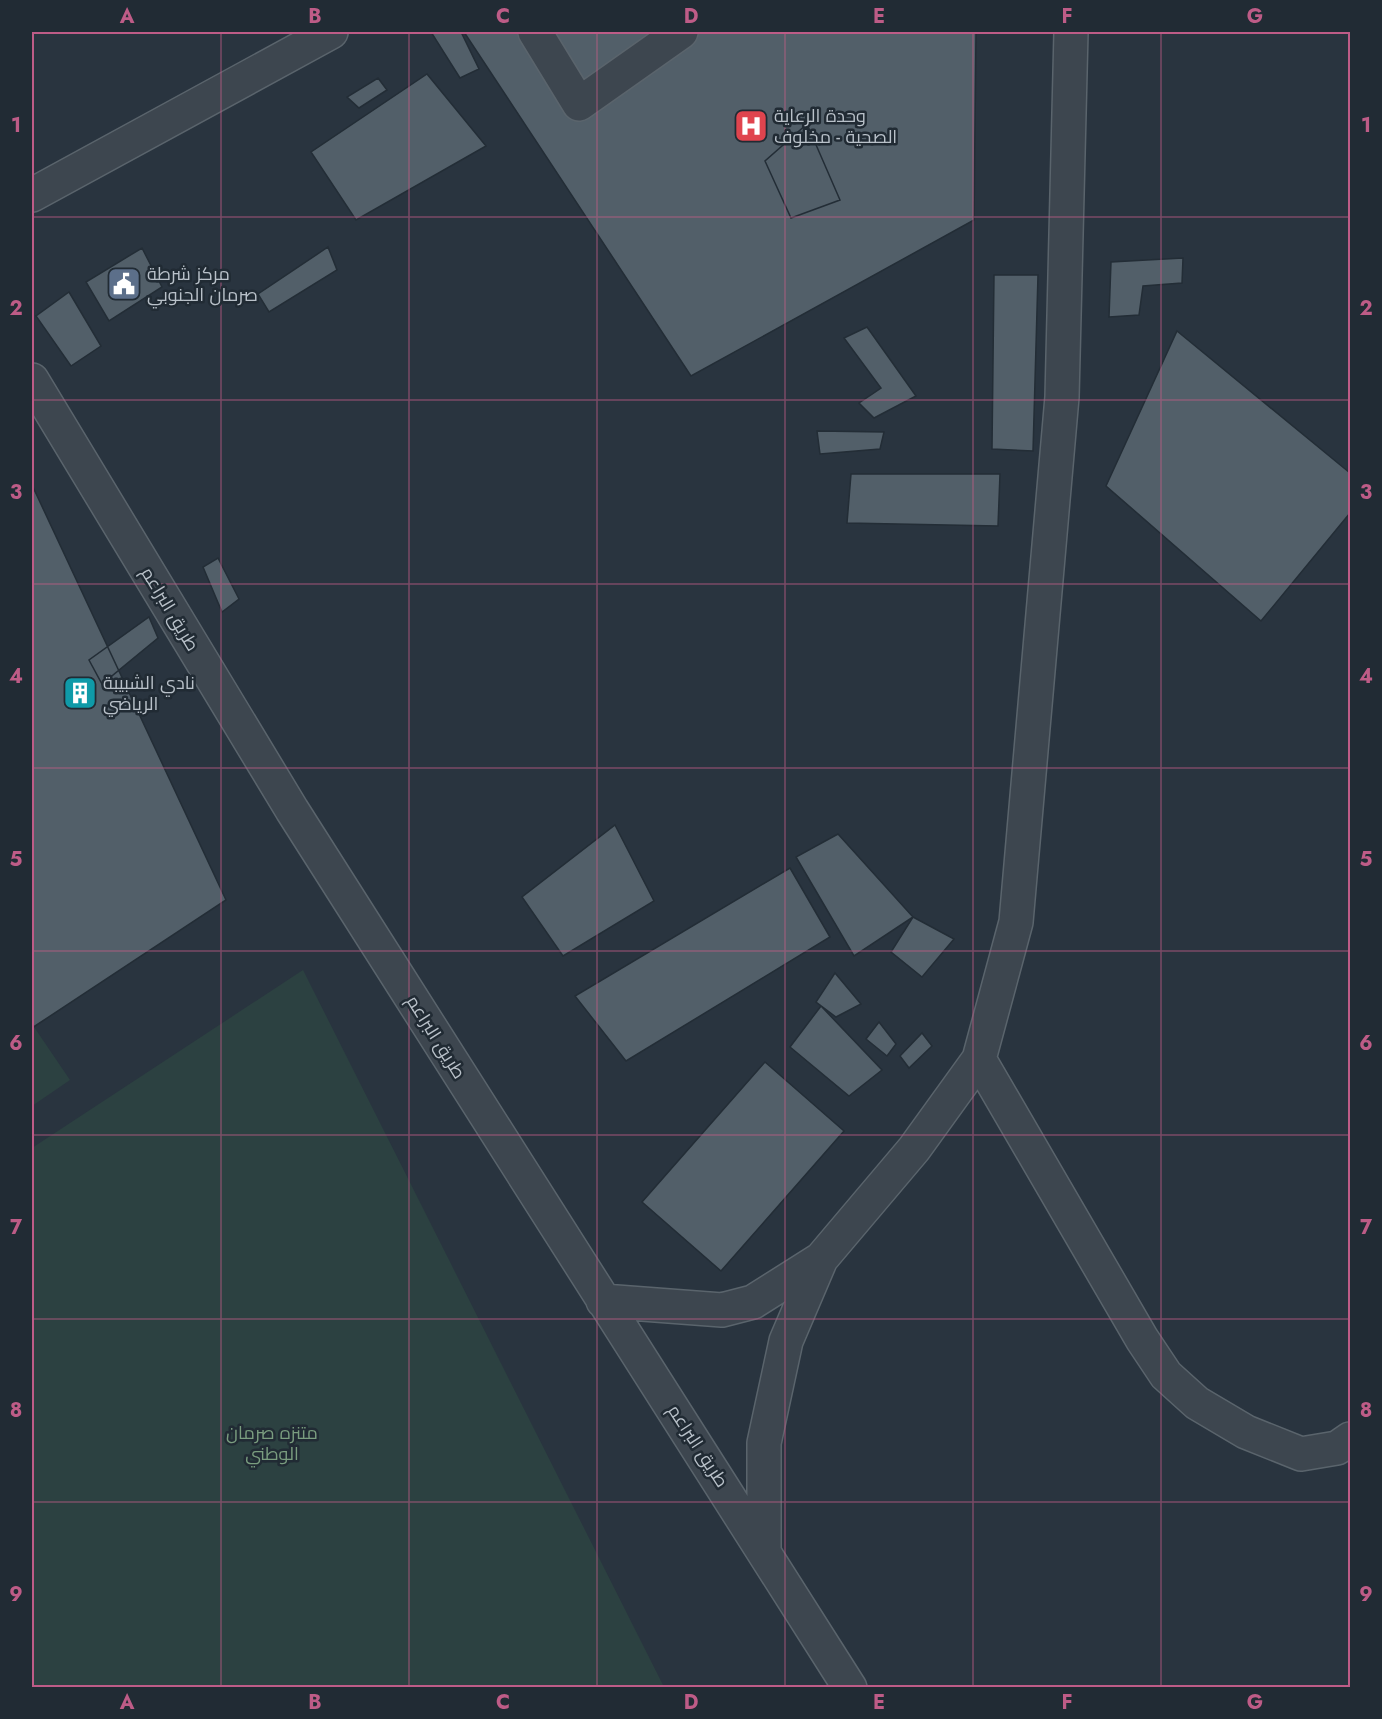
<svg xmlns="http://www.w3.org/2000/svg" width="1382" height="1719" font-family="Jost,Cairo,sans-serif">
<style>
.green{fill:#2c4141}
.building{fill:#525f69;stroke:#232d36;stroke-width:1.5}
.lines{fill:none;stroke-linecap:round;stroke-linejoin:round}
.minor-casing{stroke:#5a646c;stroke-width:36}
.minor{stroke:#3d464f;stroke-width:33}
.grid{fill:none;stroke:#be5c87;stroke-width:1.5;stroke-opacity:0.55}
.labels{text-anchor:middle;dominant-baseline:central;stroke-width:5;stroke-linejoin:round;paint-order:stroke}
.poi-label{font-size:18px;fill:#b9c1c9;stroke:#212b34;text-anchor:start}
.street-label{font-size:18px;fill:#b9c1c9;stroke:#212b34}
.park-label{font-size:18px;fill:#7a9d7f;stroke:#212b34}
.neatline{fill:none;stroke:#be5c87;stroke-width:2}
.grid-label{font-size:20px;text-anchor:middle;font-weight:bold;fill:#be5c87}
</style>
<rect width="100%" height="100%" fill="#29343f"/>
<!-- green -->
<path class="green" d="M 303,970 L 664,1687 L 32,1687 L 32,1148 Z
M 32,1024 L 70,1080 L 32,1106 Z"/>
<!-- building -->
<path class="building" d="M 431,32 L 461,32 L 479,69 L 460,78 Z
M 464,32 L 976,32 L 974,220 L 691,376 Z
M 427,74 L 486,146 L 356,220 L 311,152 Z
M 378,78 L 387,90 L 359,108 L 347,97 Z
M 807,124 L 840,200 L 791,218 L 765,161 Z
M 328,247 L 337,270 L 269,312 L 258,294 Z
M 142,248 L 162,287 L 109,321 L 86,282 Z
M 1183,258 L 1182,283 L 1143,286 L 1139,315 L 1109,317 L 1111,262 Z
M 994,275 L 1038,275 L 1033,451 L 992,449 Z
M 69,292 L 101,346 L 71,366 L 36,316 Z
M 867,327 L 916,396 L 874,418 L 859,403 L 881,388 L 844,338 Z
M 1177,331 L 1350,473 L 1350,513 L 1261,621 L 1106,486 Z
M 817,431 L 884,432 L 880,449 L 820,454 Z
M 851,474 L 1000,474 L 998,526 L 847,523 Z
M 32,485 L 226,900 L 32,1028 Z
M 218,558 L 239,599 L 222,612 L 203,567 Z
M 149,617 L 158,638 L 102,684 L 89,660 Z
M 615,825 L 654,901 L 563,956 L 522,897 Z
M 838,834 L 913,917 L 854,956 L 796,857 Z
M 790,868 L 830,937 L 626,1061 L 575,996 Z
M 913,917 L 954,939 L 922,977 L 891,952 Z
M 835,973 L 861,1004 L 836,1017 L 816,1002 Z
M 821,1006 L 882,1070 L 849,1096 L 790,1047 Z
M 879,1022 L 896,1044 L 887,1056 L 866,1039 Z
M 922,1033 L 932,1046 L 909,1068 L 900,1056 Z
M 765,1062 L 844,1131 L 721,1271 L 642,1202 Z"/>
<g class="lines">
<defs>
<path id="minor" d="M 535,32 L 579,104 L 681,32
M 32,195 L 331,32
M 32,380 L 292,810 L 850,1688
M 979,1059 L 1142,1339 L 1166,1375 L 1197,1403 L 1246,1432 L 1301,1454 L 1337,1448 L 1350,1439
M 603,1301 L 722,1310 L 753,1302 L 821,1259
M 764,1549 L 764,1443 L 786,1341 L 821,1259 L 914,1149 L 979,1059 L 1016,922 L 1062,397 L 1071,32"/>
</defs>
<!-- minor casing -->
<use href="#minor" class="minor-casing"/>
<!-- minor -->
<use href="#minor" class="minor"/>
</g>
<!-- grid -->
<path class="grid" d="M 221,32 L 221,1688M 409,32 L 409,1688M 597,32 L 597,1688M 785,32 L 785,1688M 973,32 L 973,1688M 1161,32 L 1161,1688M 32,217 L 1350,217M 32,400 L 1350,400M 32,584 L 1350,584M 32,768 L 1350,768M 32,951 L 1350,951M 32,1135 L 1350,1135M 32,1319 L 1350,1319M 32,1502 L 1350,1502"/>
<!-- icons -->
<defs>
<symbol id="hospital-square" viewBox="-11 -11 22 22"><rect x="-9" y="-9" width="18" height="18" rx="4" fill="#e0444e" stroke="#212b34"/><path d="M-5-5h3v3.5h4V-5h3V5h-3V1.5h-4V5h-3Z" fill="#fff"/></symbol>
<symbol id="civic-square" viewBox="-11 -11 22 22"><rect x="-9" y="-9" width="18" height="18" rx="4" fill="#5c6f8a" stroke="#212b34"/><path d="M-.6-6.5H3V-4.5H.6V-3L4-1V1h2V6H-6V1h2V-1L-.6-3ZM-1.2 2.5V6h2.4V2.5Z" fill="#fff"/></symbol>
<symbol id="building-square" viewBox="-11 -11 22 22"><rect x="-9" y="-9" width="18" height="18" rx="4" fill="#0f9aa8" stroke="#212b34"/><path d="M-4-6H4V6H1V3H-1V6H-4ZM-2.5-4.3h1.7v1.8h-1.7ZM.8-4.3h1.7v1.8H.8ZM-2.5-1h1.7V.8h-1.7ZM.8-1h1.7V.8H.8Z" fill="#fff"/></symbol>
</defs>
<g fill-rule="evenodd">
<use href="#hospital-square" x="732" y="107" width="38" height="38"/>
<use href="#civic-square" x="105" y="265" width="38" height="38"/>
<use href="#building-square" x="61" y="674" width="38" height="38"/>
</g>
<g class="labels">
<!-- poi labels -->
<g class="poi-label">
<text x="774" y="116">وحدة الرعاية<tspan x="774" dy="21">الصحية - مخلوف</tspan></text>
<text x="147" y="274">مركز شرطة<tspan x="147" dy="21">صرمان الجنوبي</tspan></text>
<text x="103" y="683">نادي الشبيبة<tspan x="103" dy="21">الرياضي</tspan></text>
</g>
<!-- street labels -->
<g class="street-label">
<text transform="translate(170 609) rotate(59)">طريق البراعم</text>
<text transform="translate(436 1037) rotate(58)">طريق البراعم</text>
<text transform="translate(698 1446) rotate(57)">طريق البراعم</text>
</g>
<!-- park labels -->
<g class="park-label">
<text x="272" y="1433">متنزه صرمان<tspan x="272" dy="21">الوطني</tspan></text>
</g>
</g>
<!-- border -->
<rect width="1382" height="1719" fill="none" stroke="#212b34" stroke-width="66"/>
<rect x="33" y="33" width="1316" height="1653" class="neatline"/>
<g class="grid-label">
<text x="127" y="23">A</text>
<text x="315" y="23">B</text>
<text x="503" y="23">C</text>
<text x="691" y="23">D</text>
<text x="879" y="23">E</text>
<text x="1067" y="23">F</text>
<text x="1255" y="23">G</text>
<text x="16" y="132">1</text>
<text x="1366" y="132">1</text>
<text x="16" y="315">2</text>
<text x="1366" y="315">2</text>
<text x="16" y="499">3</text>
<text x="1366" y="499">3</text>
<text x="16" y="683">4</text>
<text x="1366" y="683">4</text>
<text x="16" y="866">5</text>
<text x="1366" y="866">5</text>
<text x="16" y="1050">6</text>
<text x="1366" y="1050">6</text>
<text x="16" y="1234">7</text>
<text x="1366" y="1234">7</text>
<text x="16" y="1417">8</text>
<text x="1366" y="1417">8</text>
<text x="16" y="1601">9</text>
<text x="1366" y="1601">9</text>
<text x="127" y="1709">A</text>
<text x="315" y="1709">B</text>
<text x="503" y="1709">C</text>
<text x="691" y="1709">D</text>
<text x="879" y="1709">E</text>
<text x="1067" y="1709">F</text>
<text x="1255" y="1709">G</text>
</g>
</svg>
